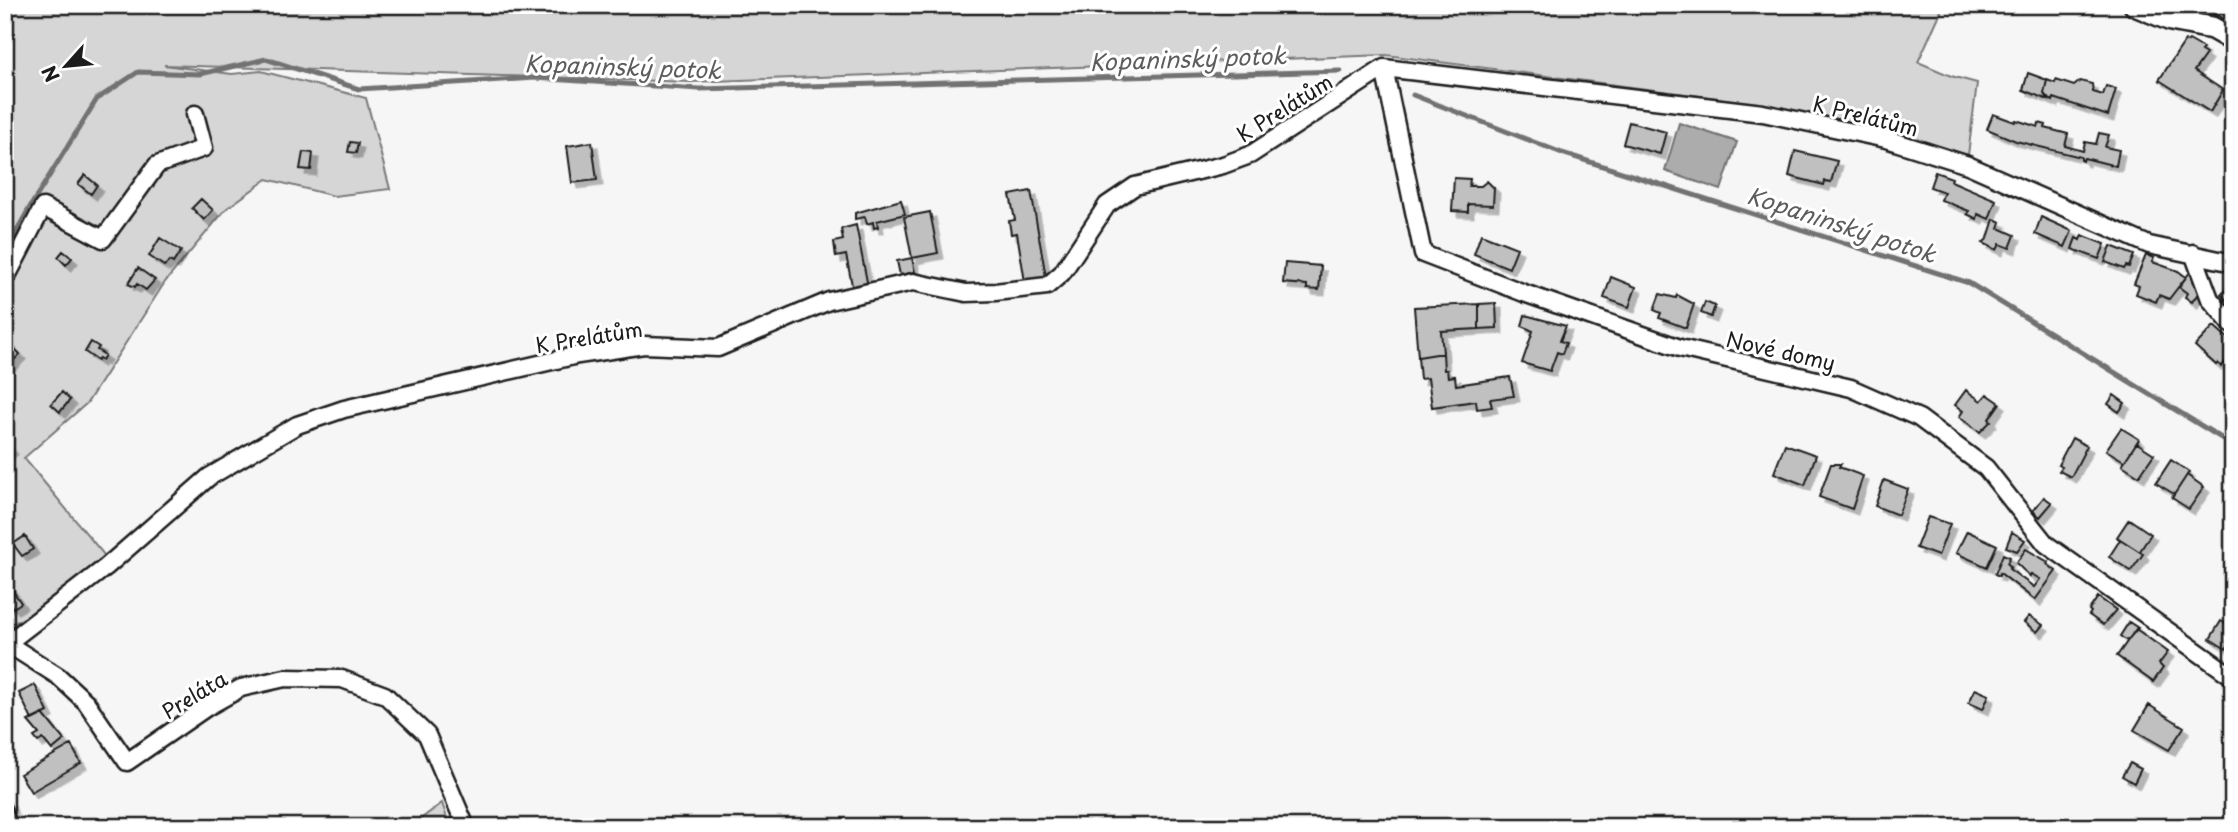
<svg xmlns="http://www.w3.org/2000/svg" width="2238" height="832" font-family="'Playpen Sans',sans-serif">
<style>
.green{fill:#d6d6d6;stroke:#797979;stroke-width:2}
.water{fill:#acacac;stroke:#727272;stroke-width:2}
.lines{fill:none;stroke-linecap:round;stroke-linejoin:round}
.stream{stroke:#727272;stroke-width:5}
.building{fill:#c0c0c0;stroke:#1c1c1c;stroke-width:2;filter:url(#shadow)}
.street-casing{stroke:#1c1c1c;stroke-width:21}
.secondary-casing{stroke:#1c1c1c;stroke-width:26}
.street{stroke:#fff;stroke-width:16}
.secondary{stroke:#fff;stroke-width:21}
.labels{text-anchor:middle;dominant-baseline:central;stroke-width:6;stroke-linejoin:round;paint-order:stroke}
.street-label{font-size:21px;fill:#1c1c1c;stroke:#fff}
.water-label{font-size:23px;font-style:italic;fill:#5d5d5d;stroke:#fff}
</style>
<defs>
<filter id="shadow"><feDropShadow dx="5.5" dy="5.5" stdDeviation="0" flood-color="#0004"/></filter>
</defs>
<rect width="100%" height="100%" fill="#f6f6f6"/>
<filter id="ink" filterUnits="userSpaceOnUse"><feTurbulence type="fractalNoise" baseFrequency=".0143" numOctaves="2"/><feDisplacementMap in="SourceGraphic" scale="14" xChannelSelector="R" yChannelSelector="G"/><feConvolveMatrix kernelMatrix="1 2 1 2 8 2 1 2 1" color-interpolation-filters="sRGB"/></filter>
<g filter="url(#ink)">
<!-- green -->
<path class="green" d="M 5,5 L 1944,5 L 1918,62 L 1951,76 L 1977,83 L 1968,155 L 1882,129 L 1762,104 L 1386,55 L 690,82 L 164,65 L 232,74 L 261,71 L 366,98 L 390,189 L 334,196 L 267,179 L 226,209 L 165,282 L 87,403 L 24,458 L 105,556 L 37,611 L 5,628 Z
M 442,803 L 450,827 L 410,827 Z"/>
<!-- water -->
<path class="water" d="M 1679,123 L 1737,142 L 1721,190 L 1665,171 Z"/>
<g class="lines">
<!-- stream -->
<path class="stream" d="M 1413,95 L 1562,153 L 1969,283 L 2231,444 L 2233,447
M 5,252 L 30,207 L 97,99 L 138,72 L 200,74 L 266,59 L 359,89 L 535,78 L 699,89 L 1341,71"/>
</g>
<!-- building -->
<path class="building" d="M 2170,5 L 2181,5 L 2177,9 L 2205,9 L 2208,5 L 2233,5 L 2233,17 L 2227,23 L 2220,16 L 2207,12 L 2177,10 Z
M 2189,40 L 2203,48 L 2201,51 L 2206,54 L 2194,71 L 2223,90 L 2210,112 L 2159,80 L 2185,41 L 2187,42 Z
M 2028,73 L 2047,80 L 2044,94 L 2048,100 L 2023,90 Z
M 2047,80 L 2055,83 L 2056,80 L 2074,86 L 2080,81 L 2092,84 L 2093,92 L 2103,95 L 2106,86 L 2116,89 L 2108,116 L 2054,98 L 2053,101 L 2049,99 L 2044,94 Z
M 1993,114 L 2015,122 L 2016,120 L 2038,127 L 2039,123 L 2046,125 L 2045,128 L 2068,134 L 2065,146 L 2083,151 L 2085,142 L 2096,144 L 2099,133 L 2109,135 L 2105,147 L 2119,150 L 2116,166 L 2084,158 L 2083,161 L 2081,160 L 2081,157 L 2016,141 L 1987,129 Z
M 1629,122 L 1666,132 L 1660,154 L 1623,144 Z
M 350,142 L 358,143 L 356,153 L 348,152 Z
M 592,142 L 597,180 L 572,183 L 567,146 Z
M 1795,151 L 1837,161 L 1831,182 L 1825,181 L 1824,185 L 1789,176 Z
M 303,152 L 313,153 L 311,170 L 300,169 Z
M 1935,172 L 1952,178 L 1951,181 L 1996,200 L 1989,219 L 1978,214 L 1977,219 L 1967,214 L 1969,211 L 1941,200 L 1944,192 L 1930,187 Z
M 85,175 L 97,185 L 91,194 L 78,184 Z
M 1454,178 L 1470,179 L 1469,186 L 1481,186 L 1487,181 L 1494,188 L 1493,205 L 1468,204 L 1468,212 L 1452,211 Z
M 1031,191 L 1046,277 L 1025,282 L 1017,233 L 1011,234 L 1009,221 L 1015,220 L 1010,195 Z
M 201,199 L 213,210 L 204,220 L 192,208 Z
M 901,200 L 905,214 L 877,221 L 878,227 L 874,228 L 873,222 L 867,224 L 865,217 L 855,219 L 855,213 Z
M 930,212 L 938,253 L 912,258 L 904,217 Z
M 2041,217 L 2072,231 L 2065,247 L 2035,234 Z
M 1994,219 L 2001,222 L 1999,228 L 2015,235 L 2010,248 L 2000,244 L 1997,250 L 1983,243 L 1988,238 Z
M 856,225 L 868,287 L 853,290 L 846,255 L 836,257 L 834,242 L 843,240 L 841,229 Z
M 1481,234 L 1517,248 L 1509,268 L 1474,254 Z
M 2082,235 L 2105,244 L 2099,259 L 2072,249 L 2076,238 L 2080,240 Z
M 160,238 L 181,251 L 173,263 L 170,261 L 164,266 L 149,256 Z
M 2111,246 L 2134,255 L 2129,267 L 2126,266 L 2124,269 L 2105,262 Z
M 63,251 L 72,258 L 66,265 L 58,257 Z
M 2146,255 L 2154,258 L 2152,262 L 2178,271 L 2186,277 L 2169,299 L 2159,295 L 2156,302 L 2136,294 L 2139,286 L 2134,284 Z
M 912,258 L 915,272 L 900,275 L 897,261 Z
M 1285,263 L 1321,266 L 1319,290 L 1307,289 L 1307,285 L 1283,283 Z
M 138,268 L 155,280 L 146,290 L 137,284 L 135,287 L 128,284 Z
M 2190,272 L 2201,289 L 2192,302 L 2185,297 L 2187,293 L 2179,287 Z
M 1611,277 L 1636,287 L 1629,307 L 1604,298 Z
M 2231,285 L 2233,287 L 2233,308 L 2221,294 Z
M 1660,294 L 1676,298 L 1677,295 L 1694,304 L 1686,328 L 1659,318 L 1661,313 L 1654,310 Z
M 1705,302 L 1715,306 L 1711,317 L 1701,313 Z
M 1496,303 L 1497,328 L 1479,329 L 1479,304 Z
M 1479,304 L 1479,329 L 1441,331 L 1443,353 L 1418,357 L 1414,307 Z
M 1525,315 L 1566,326 L 1560,341 L 1566,343 L 1562,354 L 1557,352 L 1550,371 L 1522,363 L 1533,331 L 1522,326 Z
M 2214,326 L 2233,343 L 2227,353 L 2231,356 L 2221,367 L 2218,363 L 2216,365 L 2195,346 Z
M 8,342 L 20,354 L 8,366 L 5,363 L 5,344 Z
M 91,342 L 99,347 L 97,350 L 105,355 L 102,360 L 99,358 L 98,361 L 85,352 Z
M 1443,353 L 1444,370 L 1447,370 L 1448,377 L 1455,376 L 1456,385 L 1510,377 L 1514,396 L 1490,399 L 1492,407 L 1477,409 L 1476,401 L 1432,407 L 1428,378 L 1420,379 L 1418,357 Z
M 1966,390 L 1981,401 L 1987,394 L 2000,403 L 1989,419 L 1991,421 L 1980,432 L 1959,417 L 1963,411 L 1955,405 Z
M 62,392 L 70,400 L 60,412 L 51,404 Z
M 2114,395 L 2125,403 L 2119,412 L 2108,404 Z
M 2121,428 L 2139,439 L 2122,465 L 2124,461 L 2106,450 Z
M 2072,438 L 2087,446 L 2071,477 L 2059,471 L 2062,467 L 2058,465 Z
M 2139,439 L 2137,443 L 2154,454 L 2139,476 L 2122,465 Z
M 5,442 L 12,449 L 5,455 Z
M 1785,444 L 1816,455 L 1805,485 L 1774,473 Z
M 2171,460 L 2189,472 L 2172,498 L 2174,494 L 2156,483 Z
M 1831,464 L 1841,464 L 1839,467 L 1863,476 L 1852,509 L 1819,497 Z
M 2189,472 L 2187,475 L 2204,487 L 2189,509 L 2172,498 Z
M 1884,480 L 1908,489 L 1898,515 L 1875,506 Z
M 2044,497 L 2052,503 L 2040,517 L 2033,511 Z
M 1928,517 L 1950,524 L 1938,556 L 1916,548 Z
M 2129,519 L 2151,534 L 2140,551 L 2143,554 L 2117,537 Z
M 1967,531 L 1997,545 L 1987,567 L 1956,553 Z
M 2012,532 L 2025,540 L 2017,551 L 2006,547 Z
M 25,536 L 33,549 L 22,556 L 13,544 Z
M 2117,537 L 2143,554 L 2131,571 L 2109,557 L 2120,540 Z
M 2026,549 L 2048,562 L 2047,564 L 2056,571 L 2035,600 L 2000,573 L 1999,576 L 1995,574 L 2003,554 L 2010,557 L 2007,563 L 2011,567 L 2009,569 L 2034,587 L 2040,579 L 2031,574 L 2030,576 L 2016,563 Z
M 5,579 L 21,603 L 13,608 L 10,604 L 5,606 Z
M 2098,597 L 2116,610 L 2103,625 L 2089,615 L 2091,612 L 2089,610 Z
M 2029,616 L 2043,625 L 2037,632 L 2024,622 Z
M 2221,621 L 2233,628 L 2233,638 L 2226,649 L 2210,639 Z
M 2129,622 L 2138,628 L 2127,641 L 2120,636 Z
M 2136,629 L 2168,652 L 2159,664 L 2163,668 L 2153,682 L 2117,656 Z
M 35,685 L 48,712 L 32,720 L 19,693 Z
M 1975,689 L 1989,695 L 1983,709 L 1969,703 Z
M 2149,705 L 2184,727 L 2169,750 L 2134,730 Z
M 43,714 L 64,740 L 52,750 L 43,739 L 38,742 L 34,737 L 39,734 L 28,721 Z
M 71,745 L 81,763 L 31,792 L 20,774 Z
M 2130,763 L 2141,769 L 2134,783 L 2122,776 Z
M 9,801 L 19,827 L 5,827 L 5,802 Z"/>
<g class="lines">
<defs>
<path id="street" d="M 1384,68 L 1423,254 L 1524,293 L 1680,348 L 1851,388 L 1919,418 L 1986,468 L 2046,544 L 2233,677
M 2193,253 L 2210,299 L 2233,326
M 5,280 L 43,207 L 103,239 L 157,165 L 204,148 L 195,114
M 8,644 L 58,676 L 86,702 L 127,762 L 207,707 L 241,688 L 285,678 L 342,679 L 385,695 L 427,735 L 466,827
M 5,645 L 106,567 L 209,477 L 297,425 L 344,409 L 578,355 L 644,345 L 718,348 L 829,301 L 913,282 L 966,293 L 995,292 L 1047,286 L 1062,273 L 1107,205 L 1135,186 L 1223,165 L 1250,155 L 1384,68 L 1763,113 L 1886,139 L 1968,165 L 2149,245 L 2233,263"/>
<path id="secondary" d="M 2135,5 L 2171,20 L 2212,28 L 2233,40"/>
</defs>
<!-- street casing -->
<use href="#street" class="street-casing"/>
<!-- secondary casing -->
<use href="#secondary" class="secondary-casing"/>
<!-- street -->
<use href="#street" class="street"/>
<!-- secondary -->
<use href="#secondary" class="secondary"/>
</g>
</g>
<g class="labels">
<!-- street labels -->
<g class="street-label">
<text transform="translate(1284 107) rotate(-32)">K Prelátům</text>
<text transform="translate(1866 115) rotate(14)">K Prelátům</text>
<text transform="translate(589 336) rotate(-9)">K Prelátům</text>
<text transform="translate(1781 350) rotate(13)">Nové domy</text>
<text transform="translate(194 694) rotate(-31)">Preláta</text>
</g>
<!-- water labels -->
<g class="water-label">
<text transform="translate(1188 58) rotate(-2)">Kopaninský potok</text>
<text transform="translate(623 66) rotate(2)">Kopaninský potok</text>
<text transform="translate(1842 224) rotate(18)">Kopaninský potok</text>
</g>
</g>
<!-- margin -->
<rect width="2238" height="832" fill="none" stroke="#fff" stroke-width="28"/>
<rect x="14" y="14" width="2210" height="804" fill="none" stroke="#1c1c1c" stroke-width="2.5" filter="url(#ink)"/>
<!-- north arrow -->
<g transform="translate(66 66) rotate(243)" stroke="#ffffff" stroke-width="5" paint-order="stroke">
<path d="M0-5L12 26L0 18L-12 26Z" fill="#1c1c1c"/>
<text y="-10" font-size="19" font-weight="bold" text-anchor="middle" fill="#1c1c1c">N</text>
</g>
</svg>
